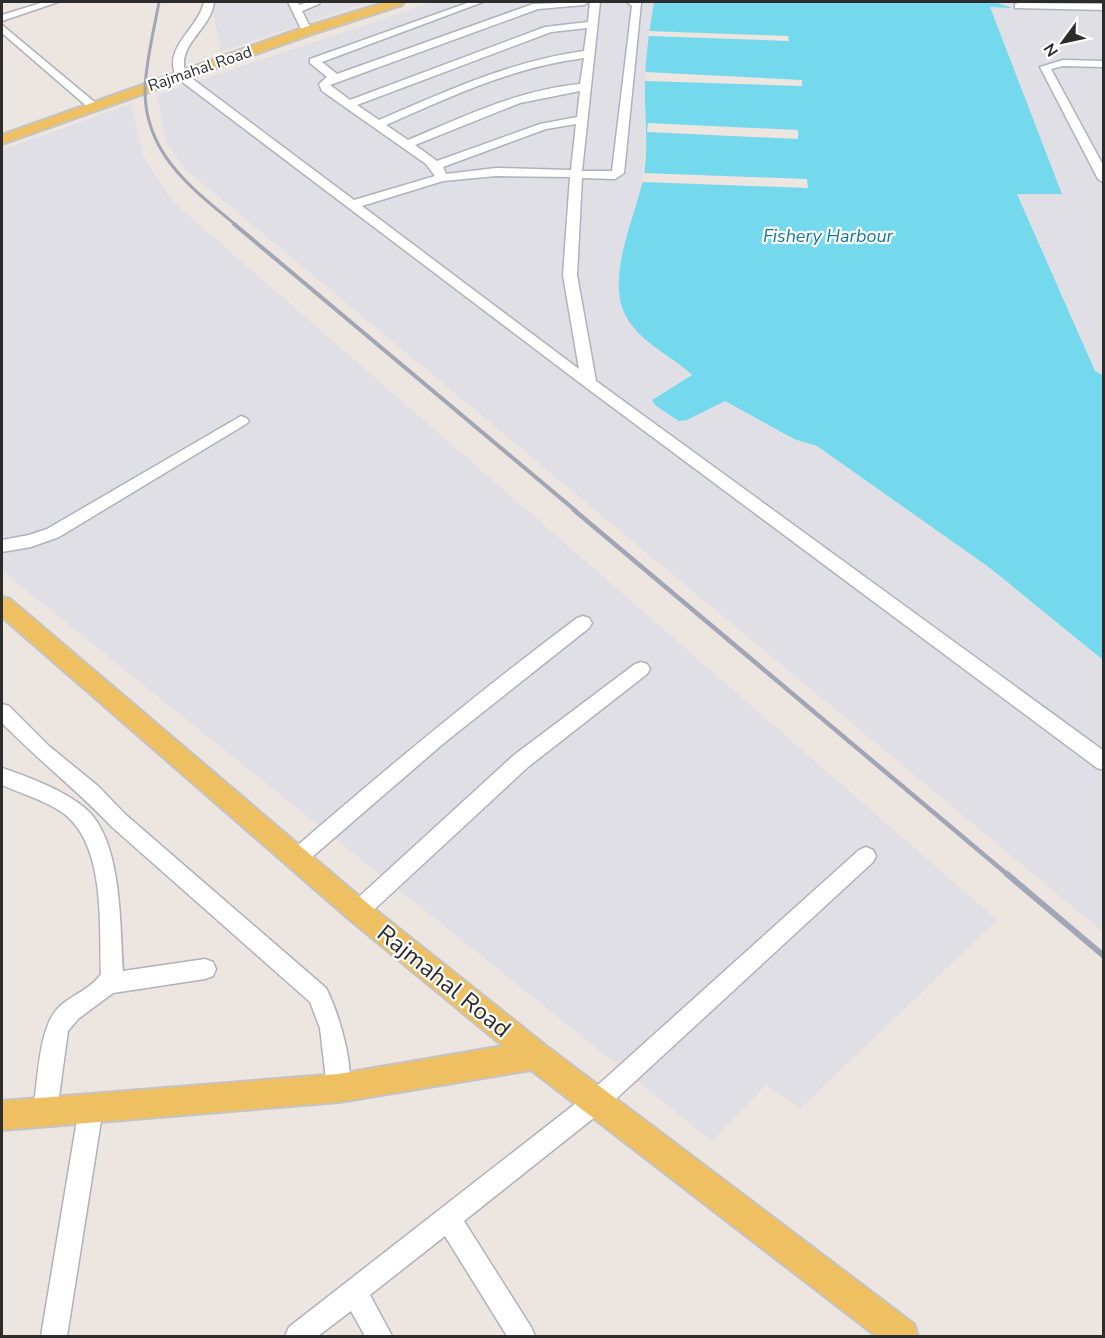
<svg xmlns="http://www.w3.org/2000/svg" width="1105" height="1338" font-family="'Nunito Sans',sans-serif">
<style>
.industrial{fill:#e0dfe6}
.water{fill:#74d9ed}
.pier{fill:#ede5df}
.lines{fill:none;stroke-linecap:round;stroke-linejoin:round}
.minor-casing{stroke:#afb2bc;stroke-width:3}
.major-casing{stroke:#c4c4c4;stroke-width:4}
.minor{fill:#fff;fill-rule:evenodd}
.major{fill:#eec062;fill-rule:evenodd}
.rail-far3{stroke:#a1a6b6;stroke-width:3}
.rail-far2{stroke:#a1a6b6;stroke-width:4}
.rail-far1{stroke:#a1a6b6;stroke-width:4.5}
.rail{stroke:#a1a6b6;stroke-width:6}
.labels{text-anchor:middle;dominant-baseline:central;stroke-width:4.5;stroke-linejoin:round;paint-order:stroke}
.far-street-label{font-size:16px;fill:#2c2c2c;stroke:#fff}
.far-water-label{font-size:18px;font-style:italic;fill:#10799c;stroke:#fff}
.near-street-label{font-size:24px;fill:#2c2c2c;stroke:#fff}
</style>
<rect width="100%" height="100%" fill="#ede5df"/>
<!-- industrial -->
<path class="industrial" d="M 211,2 L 368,2 L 221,52 Z
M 432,2 L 654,2 L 645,72 L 648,123 L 642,182 L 669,357 L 692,375 L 657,396 L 656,406 L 680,421 L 725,401 L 794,439 L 817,446 L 990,568 L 1103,660 L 1103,932 L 184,168 L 166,142 L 157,95 Z
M 995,2 L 1103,2 L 1103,375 L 1095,371 L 1017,194 L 1062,193 L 990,7 L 1010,7 Z
M 131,104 L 143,156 L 172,201 L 997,920 L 801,1108 L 766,1085 L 712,1141 L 2,571 L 2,150 Z"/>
<!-- water -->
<path class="water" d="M 654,2 L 995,2 L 1012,8 L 990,7 L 1062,194 L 1017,194 L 1095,371 L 1103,375 L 1103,660 L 990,568 L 817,446 L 794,439 L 725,401 L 687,420 L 679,421 L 656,406 L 652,400 L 692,375 C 671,355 642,344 627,318 C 605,281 633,222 642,184 C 650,150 644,114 645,79 C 646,53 650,27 654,2 Z"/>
<!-- pier -->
<path class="pier" d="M 649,31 L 788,36 L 789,41 L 649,36 Z
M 645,72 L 802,80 L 802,86 L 645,81 Z
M 648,123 L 798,130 L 798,139 L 647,132 Z
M 643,173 L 807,179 L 808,188 L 642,182 Z"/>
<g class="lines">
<defs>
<path id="minor" d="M 44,2 L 58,2 L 2,21 L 2,15 Z
M 204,2 L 214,2 C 211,30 175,45 186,74 L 354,200 L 435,176 L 426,164 L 322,91 L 319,84 L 327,77 L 310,63 L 310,59 L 470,2 L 483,2 L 322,62 L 337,74 L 533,4 L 589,2 L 584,5 L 538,9 L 330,85 L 350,100 L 545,27 L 588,22 L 590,2 L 600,2 L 582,171 L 612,171 L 632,6 L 627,2 L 641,3 L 624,173 L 615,179 L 582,178 L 577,275 L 596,381 L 1104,751 L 1104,770 L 1097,768 L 584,386 L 177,78 C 161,48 198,30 204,2 ZM 587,28 L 584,51 C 511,61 446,91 379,120 L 357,105 L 551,32 ZM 584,58 L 580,84 C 519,90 464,116 408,140 L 386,125 C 450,97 513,67 584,58 ZM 580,91 L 577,117 L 540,124 L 437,161 L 415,145 L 520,103 ZM 576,124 L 571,170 L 496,168 L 446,174 L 443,167 L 546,129 ZM 496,176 L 570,177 L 563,275 L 579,369 L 362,206 L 443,181 Z
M 288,2 L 298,2 L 299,5 L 307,2 L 320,2 L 319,4 L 302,11 L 312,31 L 311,33 L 303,33 Z
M 1019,3 L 1104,4 L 1104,10 L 1015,8 L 1015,4 Z
M 2,25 L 98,105 L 98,109 L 90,109 L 2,33 Z
M 1063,60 L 1104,61 L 1104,67 L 1063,66 L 1051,69 L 1104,167 L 1104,183 L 1098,179 L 1040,67 Z
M 241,416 L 246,418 L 249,421 L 246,424 L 59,537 L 31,547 L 2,552 L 2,540 L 29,535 L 47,529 Z
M 583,616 L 589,618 L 592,623 L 589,628 L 444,743 L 304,864 L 297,867 L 290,864 L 287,858 L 290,852 C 383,771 478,692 577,618 Z
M 641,662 L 647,664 L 650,669 L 647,674 L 528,767 L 365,918 L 358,921 L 351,918 L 348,911 L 351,904 L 514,755 L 635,664 Z
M 2,704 L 9,706 L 49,746 L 98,786 L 126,815 L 326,988 C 338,1011 357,1071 347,1096 L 339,1100 L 331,1096 L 327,1088 L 320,1028 L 310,1002 L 112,827 C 77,790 37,759 2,723 Z
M 2,768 C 29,777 72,793 91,814 C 122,849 120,926 123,971 L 205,959 L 213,962 L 216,969 L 213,976 L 205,979 L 113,993 L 78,1019 L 68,1031 L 57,1111 L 53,1119 L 45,1123 L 37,1119 L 33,1111 C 38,1083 38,1029 58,1008 C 71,995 90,990 101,974 C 99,924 107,838 57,809 C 40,799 20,793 2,785 Z
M 866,847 L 873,850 L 876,856 L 873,862 L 605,1109 L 464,1221 L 531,1327 L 535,1336 L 507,1336 L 445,1236 L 370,1295 L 392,1336 L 365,1336 L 351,1311 L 318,1336 L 285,1336 L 289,1327 L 589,1093 L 859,850 Z
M 91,1096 L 99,1100 L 103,1108 L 67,1336 L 41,1336 L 79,1108 L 83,1100 Z"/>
<path id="major" d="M 387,2 L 404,2 L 402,5 L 312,34 L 2,144 L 2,135 L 302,28 Z
M 2,597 L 10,599 L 367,903 L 545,1045 L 914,1324 L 918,1336 L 876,1336 L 531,1070 L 339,1102 L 2,1130 L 2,1101 L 339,1074 L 503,1046 L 349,919 L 2,617 Z"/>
</defs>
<!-- minor casing -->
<use href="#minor" class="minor-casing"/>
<!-- major casing -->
<use href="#major" class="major-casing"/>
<!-- minor -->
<use href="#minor" class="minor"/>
<!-- major -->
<use href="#major" class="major"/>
<!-- rail-far3 -->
<path class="rail-far3" d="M 159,2 C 154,30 146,60 145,89 C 144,153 192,189 236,225"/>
<!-- rail-far2 -->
<path class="rail-far2" d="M 234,224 L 576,511"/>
<!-- rail-far1 -->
<path class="rail-far1" d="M 574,510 L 1008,875"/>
<!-- rail -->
<path class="rail" d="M 1007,874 L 1104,956"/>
</g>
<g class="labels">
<!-- far-street labels -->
<g class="far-street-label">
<text transform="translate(200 69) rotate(-19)">Rajmahal Road</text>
</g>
<!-- far-water labels -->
<g class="far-water-label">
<text x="828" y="236">Fishery Harbour</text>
</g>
<!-- near-street labels -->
<g class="near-street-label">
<text transform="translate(444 981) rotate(39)">Rajmahal Road</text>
</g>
</g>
<!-- border -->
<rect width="1105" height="1338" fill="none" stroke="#2c2c2c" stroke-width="6"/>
<!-- north arrow -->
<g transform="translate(1063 42) rotate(237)" stroke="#ffffff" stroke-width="4.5" paint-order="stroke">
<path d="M0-4.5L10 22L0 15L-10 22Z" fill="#2c2c2c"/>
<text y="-9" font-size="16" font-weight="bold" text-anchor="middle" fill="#2c2c2c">N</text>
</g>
</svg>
